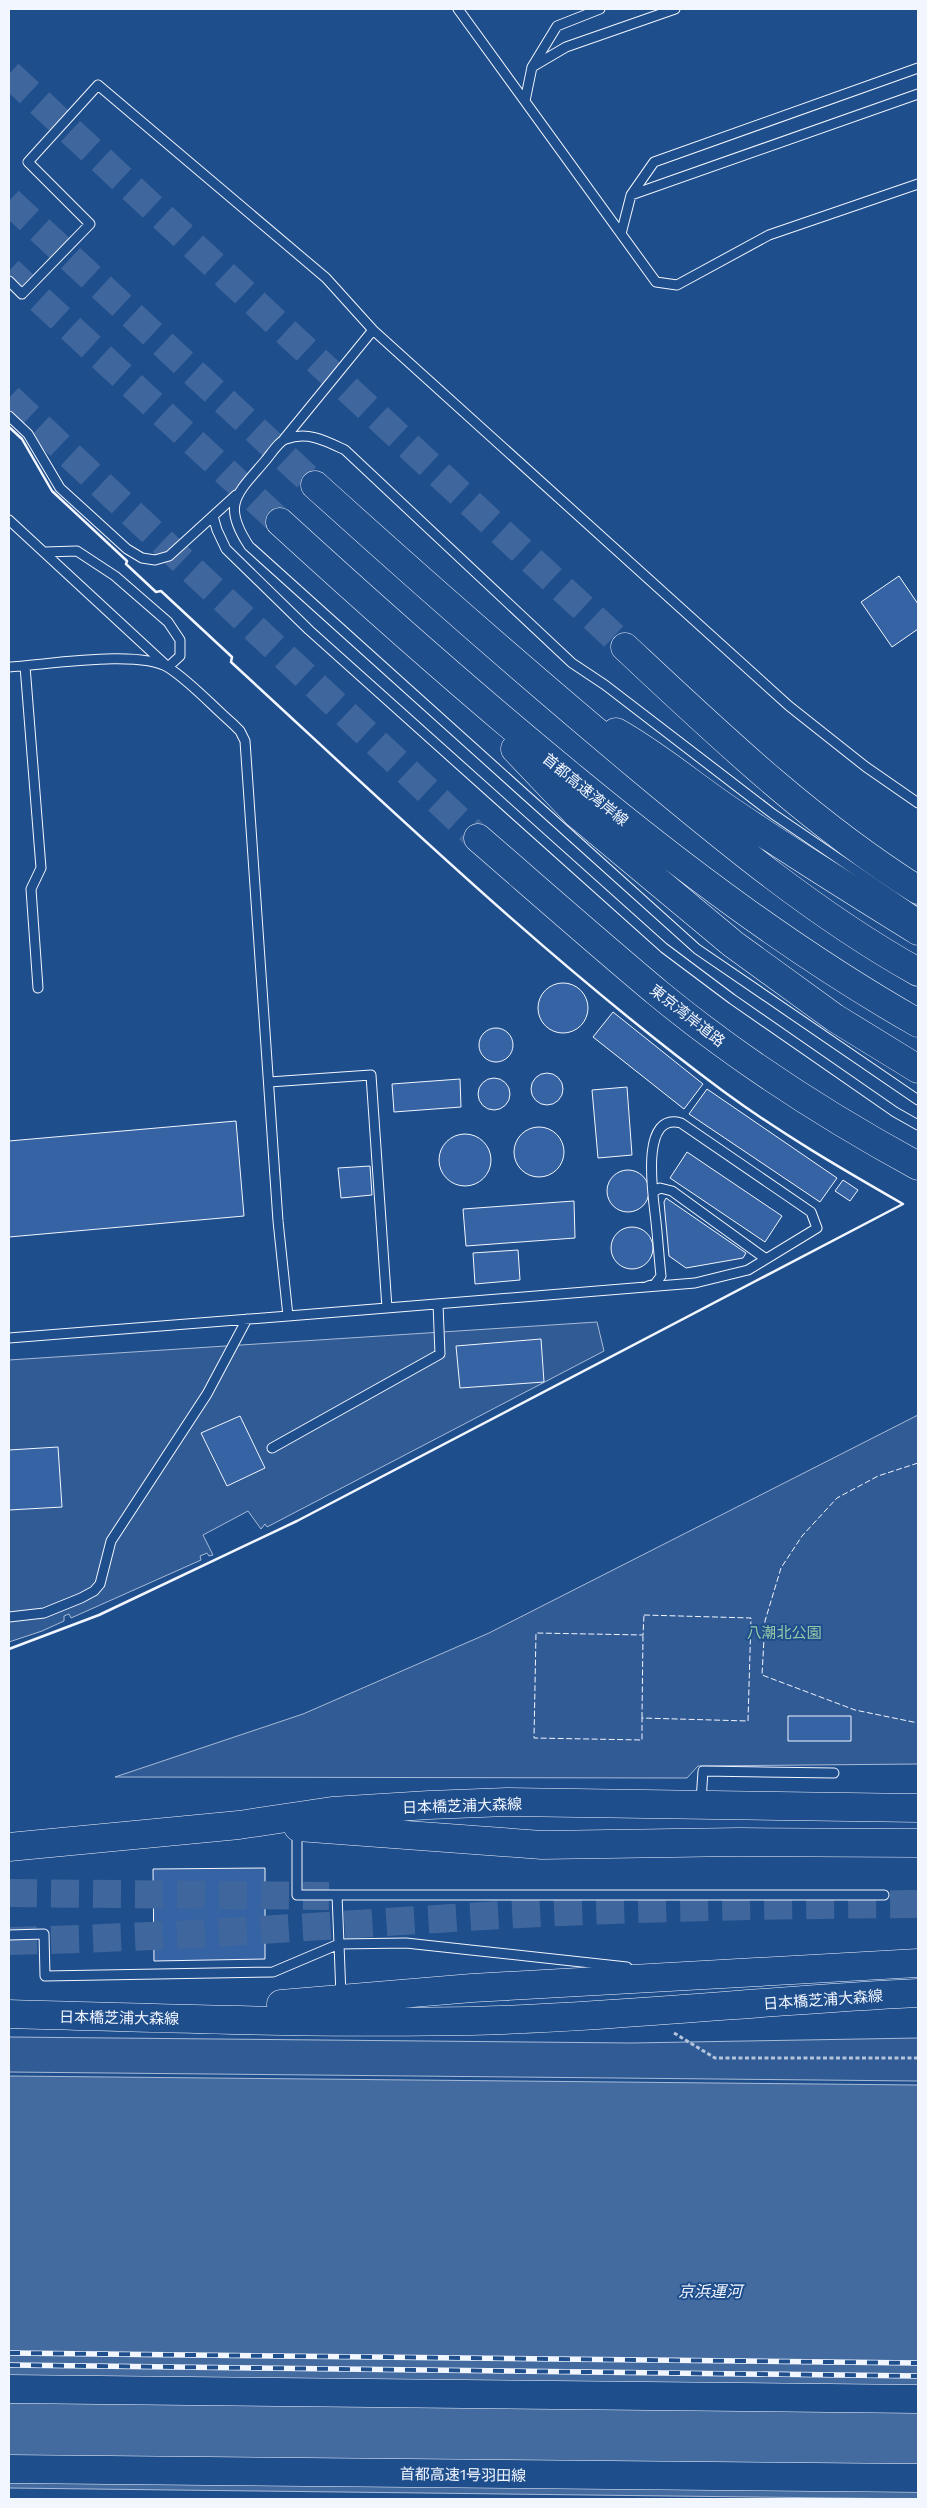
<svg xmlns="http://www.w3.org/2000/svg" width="927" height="2508" font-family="Commissioner,'Noto Sans JP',sans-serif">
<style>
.built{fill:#305b95;stroke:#a8bbd7}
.water{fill:#446ba0;stroke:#a8bbd7}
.building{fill:#3563a3;stroke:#f2f6ff}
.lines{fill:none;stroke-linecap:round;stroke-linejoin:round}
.highway-tunnel{stroke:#3f679d;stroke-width:28;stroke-dasharray:28 14;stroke-linecap:butt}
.lane-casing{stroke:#f2f6ff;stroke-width:11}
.primary-casing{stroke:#f2f6ff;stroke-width:29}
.highway-casing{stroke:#f2f6ff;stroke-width:29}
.path{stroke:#b3c4dc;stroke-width:3;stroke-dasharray:4 2.5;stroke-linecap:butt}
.lane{stroke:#1f4e8c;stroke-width:9}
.primary{stroke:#1f4e8c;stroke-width:28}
.highway{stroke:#1f4e8c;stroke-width:28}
.rail-casing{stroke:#f2f6ff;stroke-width:5.5}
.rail{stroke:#1f4e8c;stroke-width:4;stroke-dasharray:11;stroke-linecap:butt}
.fence{stroke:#f2f6ff;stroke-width:1;stroke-dasharray:6 2.5;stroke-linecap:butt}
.wall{stroke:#f2f6ff;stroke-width:2.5}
.labels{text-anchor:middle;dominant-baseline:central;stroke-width:4;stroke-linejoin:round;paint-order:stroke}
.street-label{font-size:15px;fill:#f2f6ff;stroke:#1f4e8c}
.park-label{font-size:15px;fill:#97c8a6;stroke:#1f4e8c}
.water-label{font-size:16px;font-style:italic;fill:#f2f6ff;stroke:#1f4e8c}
</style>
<rect width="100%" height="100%" fill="#1f4e8c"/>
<!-- built -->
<path class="built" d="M 597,1322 L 604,1351 L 267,1527 L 265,1524 L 261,1529 L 248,1511 L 203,1535 L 213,1555 L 209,1556 L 207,1553 L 200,1556 L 201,1560 L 71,1618 L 69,1614 L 64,1616 L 64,1621 L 42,1631 L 9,1642 L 9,1360 Z
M 918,1415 L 918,1764 L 698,1766 L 687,1778 L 115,1777 L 303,1714 L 489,1633 Z
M 9,2037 L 631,2043 L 918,2038 L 918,2081 L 9,2072 Z"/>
<!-- water -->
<path class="water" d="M 9,2076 L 918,2085 L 918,2499 L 9,2488 Z"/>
<!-- building -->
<path class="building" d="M 899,576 L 918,604 L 918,629 L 892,647 L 861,602 Z
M538 1008a25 25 0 1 1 50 0a25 25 0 1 1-50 0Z
M 613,1012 L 703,1084 L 684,1109 L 593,1037 Z
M479 1045a17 17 0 1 1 34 0a17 17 0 1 1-34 0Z
M531 1089a16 16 0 1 1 32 0a16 16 0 1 1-32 0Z
M478 1094a16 16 0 1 1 32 0a16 16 0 1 1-32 0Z
M 460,1079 L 461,1107 L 394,1112 L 392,1084 Z
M 627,1087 L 632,1155 L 598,1158 L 592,1090 Z
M 707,1089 L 837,1178 L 820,1202 L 689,1114 Z
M 236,1121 L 244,1216 L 9,1237 L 9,1141 Z
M514 1152a25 25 0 1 1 50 0a25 25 0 1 1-50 0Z
M439 1160a26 26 0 1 1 52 0a26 26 0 1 1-52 0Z
M 687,1152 L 782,1216 L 765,1242 L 670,1178 Z
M 370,1166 L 372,1195 L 341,1198 L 338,1168 Z
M607 1191a21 21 0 1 1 42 0a21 21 0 1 1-42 0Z
M 843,1180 L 858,1190 L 850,1201 L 835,1191 Z
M 666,1198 L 746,1253 L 743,1258 L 686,1268 L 669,1256 L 664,1202 Z
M 574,1201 L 575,1238 L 466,1246 L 463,1209 Z
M611 1248a21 21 0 1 1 42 0a21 21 0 1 1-42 0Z
M 518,1250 L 520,1280 L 475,1284 L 473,1253 Z
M 541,1339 L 544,1382 L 460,1388 L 456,1346 Z
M 240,1416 L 265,1468 L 227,1486 L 201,1433 Z
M 58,1447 L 62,1507 L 9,1510 L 9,1450 Z
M 788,1716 L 851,1716 L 851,1741 L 788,1741 Z
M 265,1868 L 265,1959 L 154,1961 L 153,1869 Z"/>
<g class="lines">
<!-- highway-tunnel -->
<path class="highway-tunnel" d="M 9,74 L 625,647
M 9,201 L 315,485
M 9,271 L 280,522
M 9,398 L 478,838
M 9,1893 L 329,1896
M 9,1941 C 157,1938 304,1927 452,1918 C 607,1908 763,1905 918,1904"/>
<defs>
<path id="lane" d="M 458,9 L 656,282 L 677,285 L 769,235 L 918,184
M 532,67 L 566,47 L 675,9
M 525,101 L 532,67 L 557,26 L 600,9
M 631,195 L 918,94
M 621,234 L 631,195 L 654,162 L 918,68
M 9,281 L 22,294 L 90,224 L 28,162 L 98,85 L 326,278 L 373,330
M 9,416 L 28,434 L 60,488 L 127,549 L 142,558 L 155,560 L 169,556 L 236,495
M 284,439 L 373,330 L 789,706 L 866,767 L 918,803
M 213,516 L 217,530 L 226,549 L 309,630 L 664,948 L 732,999 L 895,1112 L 918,1125
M 9,520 L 168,667 L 180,656 L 180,640 L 168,622 L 115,576 L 77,551 L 45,552
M 25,666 L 41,868 L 31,889 L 38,988
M 9,667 C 46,665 140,649 169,668 C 192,683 212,706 233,724 L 240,731 L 245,741 L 278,1221 L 288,1316 L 9,1338
M 918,913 L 773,814 L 605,685 L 572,663 L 345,450 C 326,441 308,431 286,439 C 279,441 271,454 265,461 C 237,494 221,504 249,546 L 697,949 L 918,1100
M 269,1082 L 371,1075 L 387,1308
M 653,1192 L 660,1188 L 672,1191 L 766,1259
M 288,1316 L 695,1283 L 748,1270 L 817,1228 L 811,1212 L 681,1123 C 638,1111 654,1201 656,1222 C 658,1240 659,1258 661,1276 L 655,1284 L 648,1286
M 272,1448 L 440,1354 L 438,1304
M 9,1617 L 44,1613 L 81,1598 L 94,1591 L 100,1584 L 111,1541 L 207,1394 L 247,1319
M 701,1801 L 703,1771 L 834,1773
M 297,1830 L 297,1895 L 337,1895
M 9,1935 L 44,1934 L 45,1976 L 273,1972 L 339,1944 L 337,1895 L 884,1895
M 341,1996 L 339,1944 L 406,1943 L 627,1967"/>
<path id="primary" d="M 298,1827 L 542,1845 L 739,1842 L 918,1843
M 9,1847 L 239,1825 L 332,1811 L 429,1805 L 507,1802 L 918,1808
M 281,2004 L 472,1988 L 918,1963
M 9,2014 C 162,2018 317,2024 471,2021 C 620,2017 769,2000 918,1993"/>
<path id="highway" d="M 315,485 C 420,580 527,674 636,765 C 726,840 816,915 918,972
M 280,522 C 375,609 472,695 572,777 C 681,867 795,953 918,1023
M 625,647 C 718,734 810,822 918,890
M 616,732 C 659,756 694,787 735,814 C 795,855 857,893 918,931
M 515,749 L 577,814 L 733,944 L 835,1018 L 918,1069
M 478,838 C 538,890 598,943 659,994 C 738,1059 828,1117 918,1166
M 9,2389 L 918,2399
M 9,2469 L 918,2478"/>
</defs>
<!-- lane casing -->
<use href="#lane" class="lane-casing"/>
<!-- primary casing -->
<use href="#primary" class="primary-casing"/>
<!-- highway casing -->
<use href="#highway" class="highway-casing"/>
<!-- path -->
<path class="path" d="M 674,2033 L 715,2058 L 918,2058"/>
<!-- lane -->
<use href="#lane" class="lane"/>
<!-- primary -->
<use href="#primary" class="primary"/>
<!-- highway -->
<use href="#highway" class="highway"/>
<defs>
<path id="rail" d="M 9,2353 L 918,2363
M 9,2365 L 918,2376"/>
</defs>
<!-- rail casing -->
<use href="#rail" class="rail-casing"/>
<!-- rail -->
<use href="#rail" class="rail"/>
<!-- fence -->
<path class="fence" d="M 918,1463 L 878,1476 L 837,1498 L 802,1536 L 781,1568 L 765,1621 L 762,1675 L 855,1710 L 918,1723
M 644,1615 L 751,1618 L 748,1721 L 642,1718 L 642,1740 L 534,1738 L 536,1633 L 643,1635 Z
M 642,1718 L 643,1635"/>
<!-- wall -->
<path class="wall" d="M 9,427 L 22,439 L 52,491 L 127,561 L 126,564 L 156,592 L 161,591 L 232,657 L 231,662 C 391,809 548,961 723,1091 C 780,1133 842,1169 903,1204 L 297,1521 L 99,1615 L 9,1649"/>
</g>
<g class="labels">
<!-- street labels -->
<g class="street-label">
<text transform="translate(586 789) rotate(39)">首都高速湾岸線</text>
<text transform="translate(688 1015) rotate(38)">東京湾岸道路</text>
<text transform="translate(462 1805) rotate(-2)">日本橋芝浦大森線</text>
<text transform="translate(823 1999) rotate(-4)">日本橋芝浦大森線</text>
<text transform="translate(119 2017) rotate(1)">日本橋芝浦大森線</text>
<text transform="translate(463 2474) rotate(1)">首都高速1号羽田線</text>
</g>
<!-- park labels -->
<g class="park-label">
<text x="784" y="1632">八潮北公園</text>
</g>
<!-- water labels -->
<g class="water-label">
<text x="710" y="2290">京浜運河</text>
</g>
</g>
<!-- border -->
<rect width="927" height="2508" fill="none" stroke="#f2f6ff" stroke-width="20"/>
</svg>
